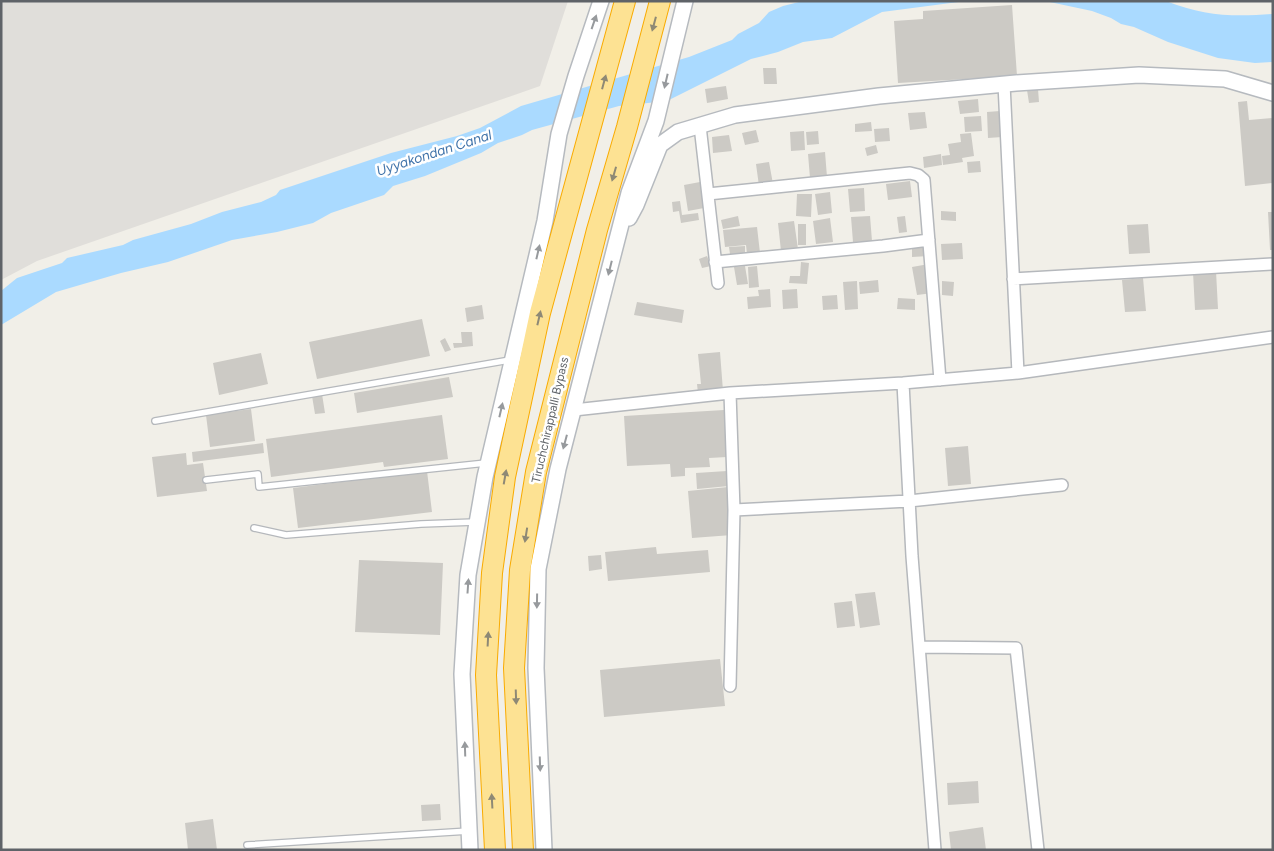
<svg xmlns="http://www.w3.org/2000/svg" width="1274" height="851" font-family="Figtree,sans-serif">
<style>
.industrial{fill:#e0deda}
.water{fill:#aadaff}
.building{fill:#cccac5}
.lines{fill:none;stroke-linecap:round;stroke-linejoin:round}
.lane-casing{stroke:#b5b8bc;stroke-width:8}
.street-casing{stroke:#b5b8bc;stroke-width:14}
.secondary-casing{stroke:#b6babf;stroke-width:18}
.highway-casing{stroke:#f9ab00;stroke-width:22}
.lane{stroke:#fff;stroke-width:5.5}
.street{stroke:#fff;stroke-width:11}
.secondary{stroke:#fff;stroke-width:15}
.highway{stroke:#fde293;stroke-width:20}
.oneway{fill:#979a9d}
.oneway2{fill:#8e8975}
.labels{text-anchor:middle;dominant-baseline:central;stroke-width:5;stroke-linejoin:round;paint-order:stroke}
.street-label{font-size:12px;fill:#5f6368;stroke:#fff}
.water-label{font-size:14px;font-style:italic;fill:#4174aa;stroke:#fff}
</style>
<rect width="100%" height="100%" fill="#f1efe8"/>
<!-- industrial -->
<path class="industrial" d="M 1,1 L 568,1 L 540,86 L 37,261 L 1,280 Z"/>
<!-- water -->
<path class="water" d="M 803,1 L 966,1 L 882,12 L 832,38 L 803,42 L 778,52 L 751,59 L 667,101 L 619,106 L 532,130 L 522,135 L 498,143 L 481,153 L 425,176 L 393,186 L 384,195 L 331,213 L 313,223 L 277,232 L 232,240 L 168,262 L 121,273 L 56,292 L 1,325 L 1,291 L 17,278 L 62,263 L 67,258 L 123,245 L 133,240 L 191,224 L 222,212 L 261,202 L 276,195 L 280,190 L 391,153 L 457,136 L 480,128 L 521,106 L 689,57 L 732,40 L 738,34 L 759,23 L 769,12 L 783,6 Z
M 1045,1 L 1166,1 C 1204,16 1232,17 1273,14 L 1273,62 L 1255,63 L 1218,58 L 1168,42 L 1134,27 L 1121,24 L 1111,18 L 1092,11 Z"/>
<!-- building -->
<path class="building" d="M 1012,5 L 1017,76 L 898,83 L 894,21 L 923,19 L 923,11 Z
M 763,68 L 776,68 L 777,84 L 764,84 Z
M 726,86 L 728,99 L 707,103 L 705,89 Z
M 1038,89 L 1039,102 L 1029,103 L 1027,90 Z
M 978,99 L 979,112 L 960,114 L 958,101 Z
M 1247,101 L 1249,120 L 1273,118 L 1273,183 L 1245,186 L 1238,102 Z
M 1000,111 L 1002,137 L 988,138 L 987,112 Z
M 925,112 L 927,128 L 910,130 L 908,113 Z
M 981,116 L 982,131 L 965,132 L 964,117 Z
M 871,122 L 872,131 L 855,132 L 855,124 Z
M 889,128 L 890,141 L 875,142 L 874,129 Z
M 756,130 L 759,142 L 745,145 L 742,133 Z
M 804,131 L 805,150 L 791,151 L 790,132 Z
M 818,131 L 819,144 L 807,145 L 806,132 Z
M 971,133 L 974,156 L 962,158 L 963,162 L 943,165 L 942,156 L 950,155 L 948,144 L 961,142 L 960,134 Z
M 729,135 L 732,151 L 713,153 L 712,137 Z
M 876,145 L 878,153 L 867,156 L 865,148 Z
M 825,152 L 827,177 L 810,178 L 808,154 Z
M 941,154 L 942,165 L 924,168 L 923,157 Z
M 980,161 L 981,172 L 968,173 L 967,162 Z
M 769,162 L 773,184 L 759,186 L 756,164 Z
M 910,181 L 912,197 L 888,200 L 886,184 Z
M 700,182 L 704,208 L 688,211 L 684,185 Z
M 864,188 L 865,211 L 850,212 L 848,189 Z
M 830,192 L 832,213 L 818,215 L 815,194 Z
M 797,194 L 812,194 L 811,217 L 796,216 Z
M 680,201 L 682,215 L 698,213 L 699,220 L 681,223 L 679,211 L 673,212 L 672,202 Z
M 941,211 L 956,212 L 956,221 L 941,220 Z
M 1268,212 L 1273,212 L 1273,250 L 1270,250 Z
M 738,216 L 740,226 L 723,229 L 721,220 Z
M 870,216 L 872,241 L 853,242 L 851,217 Z
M 905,216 L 907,232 L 899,233 L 897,217 Z
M 830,218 L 833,242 L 816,244 L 813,221 Z
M 794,221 L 798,249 L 781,251 L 778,223 Z
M 798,224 L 806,224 L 806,245 L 798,245 Z
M 1148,224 L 1150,253 L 1129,254 L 1127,225 Z
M 757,227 L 760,253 L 747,254 L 746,245 L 725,247 L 723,230 Z
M 962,243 L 963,259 L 942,260 L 941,244 Z
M 745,246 L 745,253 L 730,254 L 729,247 Z
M 928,247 L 929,256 L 912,257 L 912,248 Z
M 707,256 L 711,266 L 702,268 L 699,259 Z
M 801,262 L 809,263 L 807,284 L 789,283 L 790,276 L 800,276 Z
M 929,264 L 933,293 L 917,295 L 912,267 Z
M 745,266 L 748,284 L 737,285 L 734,267 Z
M 757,266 L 759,287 L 749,288 L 748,267 Z
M 1216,271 L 1218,309 L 1195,310 L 1193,272 Z
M 1143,278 L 1146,311 L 1125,312 L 1122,280 Z
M 878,280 L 879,292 L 860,294 L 859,282 Z
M 857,281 L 858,309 L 845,310 L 843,282 Z
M 942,281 L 954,282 L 953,296 L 942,295 Z
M 770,289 L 771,307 L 748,309 L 747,297 L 759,296 L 758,290 Z
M 797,289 L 798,308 L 783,309 L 782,290 Z
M 837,295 L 838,309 L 823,310 L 822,296 Z
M 898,298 L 915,299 L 915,310 L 897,309 Z
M 637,302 L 684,310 L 682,323 L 634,315 Z
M 482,305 L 484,319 L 467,322 L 465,308 Z
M 422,319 L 430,356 L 317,379 L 309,342 Z
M 461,332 L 472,332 L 473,346 L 454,348 L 453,343 L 462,343 Z
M 445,338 L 451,350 L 445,352 L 440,341 Z
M 720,352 L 723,391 L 698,393 L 697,384 L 701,384 L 698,354 Z
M 261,353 L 268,384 L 219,395 L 213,363 Z
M 449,377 L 453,397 L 357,413 L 354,393 Z
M 322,394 L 325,413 L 315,414 L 312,396 Z
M 251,409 L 255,441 L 210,447 L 206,415 Z
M 724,410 L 727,457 L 709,458 L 710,467 L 685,468 L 685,476 L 671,477 L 670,464 L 627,466 L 624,416 Z
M 442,415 L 448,459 L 384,467 L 383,462 L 271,477 L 266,439 Z
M 263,443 L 264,453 L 193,462 L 192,452 Z
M 968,446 L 971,484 L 948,486 L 945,448 Z
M 186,453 L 187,465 L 203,463 L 207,491 L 157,497 L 152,457 Z
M 427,471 L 432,512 L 298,528 L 293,488 Z
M 727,471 L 729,486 L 697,489 L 696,473 Z
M 728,487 L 732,535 L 692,538 L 688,491 Z
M 656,547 L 657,554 L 708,550 L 710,572 L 608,581 L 605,552 Z
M 601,555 L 602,569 L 589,571 L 588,556 Z
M 359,560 L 443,563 L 440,635 L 355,632 Z
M 875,592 L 880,625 L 860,628 L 855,594 Z
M 852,601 L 855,626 L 837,628 L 834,603 Z
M 720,659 L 725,706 L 604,717 L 600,670 Z
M 978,781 L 979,803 L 948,805 L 947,783 Z
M 440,804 L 441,820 L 422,821 L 421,805 Z
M 213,819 L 217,850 L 188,850 L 185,823 Z
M 983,827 L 986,850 L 951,850 L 949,832 Z"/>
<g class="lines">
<defs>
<path id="lane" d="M 155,421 L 510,360
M 206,480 L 258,474 L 259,487 L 486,463
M 254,528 L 286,535 L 421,524 L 475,522
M 247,845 L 469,831"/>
<path id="street" d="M 700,126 L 718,283
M 708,194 L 910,173 L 918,175 L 924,180 L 940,380
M 715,262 L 883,246 L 929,240
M 1013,279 L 1273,264
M 1018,373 L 1273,337
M 903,383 L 912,556 L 935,850
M 574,410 L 730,393 L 903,383 L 1018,373 L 1004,84
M 734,510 L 909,501 L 1062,485
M 920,647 L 1016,648 L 1038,850
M 730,686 L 734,510 L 730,393"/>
<path id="secondary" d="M 629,218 L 636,205 L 660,145 L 678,132 L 735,115 L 879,96 L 1016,83 L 1139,75 L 1225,79 L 1273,93
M 470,850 L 462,674 L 468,575 L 485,477 L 545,221 L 559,134 L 576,76 L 601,1
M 544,850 L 536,668 L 538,569 L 558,469 L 629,193 L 656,121 L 685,1"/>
<path id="highway" d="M 495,850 L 486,675 L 492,573 L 505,477 L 540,313 L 625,1
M 523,850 L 514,668 L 520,570 L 536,472 L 597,230 L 627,127 L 660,1"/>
</defs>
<!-- lane casing -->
<use href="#lane" class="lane-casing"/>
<!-- street casing -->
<use href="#street" class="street-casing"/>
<!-- secondary casing -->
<use href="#secondary" class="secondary-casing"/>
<!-- highway casing -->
<use href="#highway" class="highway-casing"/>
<!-- lane -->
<use href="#lane" class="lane"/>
<!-- street -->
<use href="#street" class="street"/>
<!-- secondary -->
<use href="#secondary" class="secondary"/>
<!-- highway -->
<use href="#highway" class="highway"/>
</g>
<!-- one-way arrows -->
<defs><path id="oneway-solid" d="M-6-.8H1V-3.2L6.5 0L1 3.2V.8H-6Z" transform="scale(1.25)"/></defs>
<g class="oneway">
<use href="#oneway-solid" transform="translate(594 22) rotate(-71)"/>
<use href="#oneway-solid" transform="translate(666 81) rotate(103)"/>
<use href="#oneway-solid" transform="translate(538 252) rotate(-77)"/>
<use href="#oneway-solid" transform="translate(610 268) rotate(104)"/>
<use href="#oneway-solid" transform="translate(501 410) rotate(-77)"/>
<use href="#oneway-solid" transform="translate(565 442) rotate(105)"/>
<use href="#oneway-solid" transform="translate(468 586) rotate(-86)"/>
<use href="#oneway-solid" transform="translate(537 601) rotate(91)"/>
<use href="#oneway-solid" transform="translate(465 749) rotate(-92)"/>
<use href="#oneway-solid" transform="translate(540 764) rotate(88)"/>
</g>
<g class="oneway2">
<use href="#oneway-solid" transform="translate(654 24) rotate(105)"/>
<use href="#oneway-solid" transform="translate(604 82) rotate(-75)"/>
<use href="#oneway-solid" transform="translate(614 174) rotate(106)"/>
<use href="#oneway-solid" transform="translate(539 318) rotate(-77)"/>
<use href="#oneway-solid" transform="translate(505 477) rotate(-80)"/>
<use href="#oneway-solid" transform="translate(526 535) rotate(99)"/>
<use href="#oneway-solid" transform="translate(488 639) rotate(-87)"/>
<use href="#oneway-solid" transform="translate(516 697) rotate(88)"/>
<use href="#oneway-solid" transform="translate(492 801) rotate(-93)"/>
</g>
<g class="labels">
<!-- street labels -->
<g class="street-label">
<text transform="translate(550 420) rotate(-77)">Tiruchchirappalli Bypass</text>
</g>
<!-- water labels -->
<g class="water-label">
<text transform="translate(434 153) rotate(-18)">Uyyakondan Canal</text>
</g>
</g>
<!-- border -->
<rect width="1274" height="851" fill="none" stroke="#5f6368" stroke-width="5"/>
</svg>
